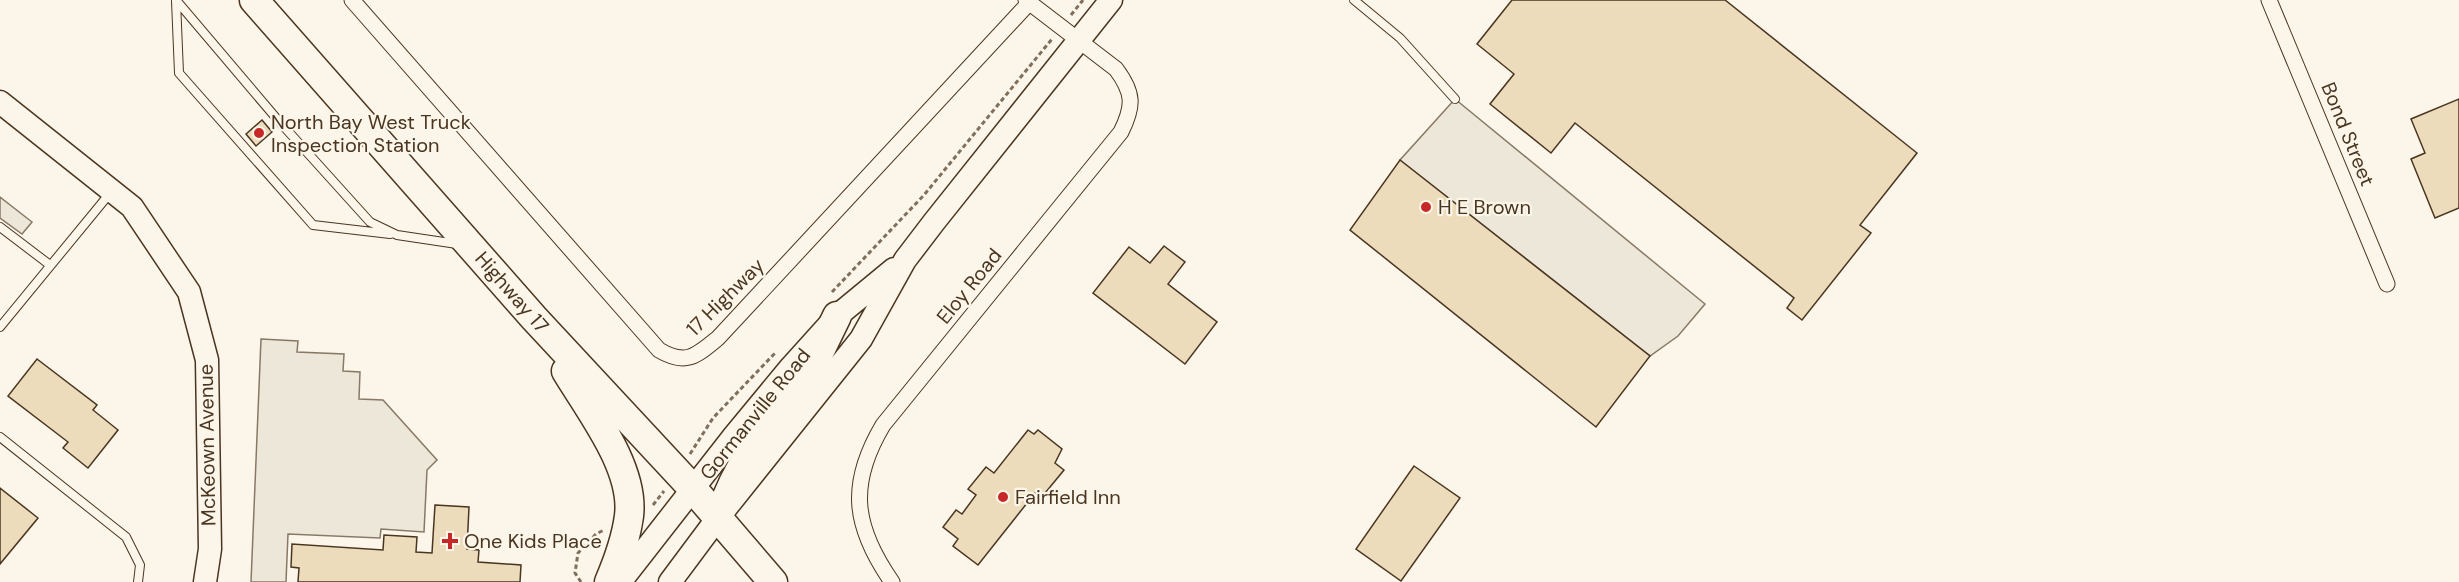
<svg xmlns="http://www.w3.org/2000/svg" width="2459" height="582" font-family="'DM Sans',sans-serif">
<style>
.parking{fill:#ede7d9;stroke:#887966;stroke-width:1.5}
.building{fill:#ecdcbc;stroke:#4a3520;stroke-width:1.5}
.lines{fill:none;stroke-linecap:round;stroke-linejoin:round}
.lane-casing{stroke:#4a3520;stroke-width:10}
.street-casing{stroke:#4a3520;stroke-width:17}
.secondary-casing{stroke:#4a3520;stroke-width:25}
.highway-casing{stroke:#4a3520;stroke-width:31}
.path{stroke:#7f6f5c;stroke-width:3;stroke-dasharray:4.5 3;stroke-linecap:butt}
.lane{stroke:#fbf6e9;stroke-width:8}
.street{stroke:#fbf6e9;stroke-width:15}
.secondary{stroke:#fbf6e9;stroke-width:22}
.highway{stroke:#fbf6e9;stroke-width:28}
.poi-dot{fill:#c62828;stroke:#fbf6e9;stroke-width:2}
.labels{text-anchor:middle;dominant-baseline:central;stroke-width:4.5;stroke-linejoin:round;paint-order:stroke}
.poi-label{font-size:20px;fill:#4a3520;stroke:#fbf6e9;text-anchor:start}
.street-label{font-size:20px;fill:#4a3520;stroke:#fbf6e9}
</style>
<rect width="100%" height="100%" fill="#fbf6e9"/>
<!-- parking -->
<path class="parking" d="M 1455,99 L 1705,304 L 1678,336 L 1650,356 L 1400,160 Z
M 0,197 L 32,222 L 22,234 L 0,218 Z
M 261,339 L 298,341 L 297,352 L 344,354 L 343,371 L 360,372 L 359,399 L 383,400 L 437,460 L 427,470 L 424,532 L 381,529 L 380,538 L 288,534 L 286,582 L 251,582 Z"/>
<!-- building -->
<path class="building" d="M 1512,0 L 1725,0 L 1917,153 L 1860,225 L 1871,233 L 1802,320 L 1787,308 L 1794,298 L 1575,123 L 1551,153 L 1490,104 L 1514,74 L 1477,44 Z
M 2459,99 L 2459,208 L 2435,218 L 2411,159 L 2425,153 L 2411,119 Z
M 262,120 L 272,132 L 256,146 L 246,134 Z
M 1400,160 L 1650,356 L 1596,427 L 1350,230 Z
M 1164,246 L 1185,262 L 1168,284 L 1217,322 L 1185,364 L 1093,293 L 1129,247 L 1150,263 Z
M 37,359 L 97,405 L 93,410 L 118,430 L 88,468 L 63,448 L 68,442 L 8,396 Z
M 1028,430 L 1034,434 L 1038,430 L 1062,449 L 1055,463 L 1064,470 L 1041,498 L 1035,493 L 978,565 L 953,546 L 958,539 L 943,527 L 956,510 L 962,514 L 976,495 L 968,489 L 986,467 L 994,473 Z
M 1414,466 L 1460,498 L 1401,581 L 1356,549 Z
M 0,488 L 38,518 L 0,564 Z
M 435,505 L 469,507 L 467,549 L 479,550 L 478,562 L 521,565 L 520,582 L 298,582 L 299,568 L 291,567 L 292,544 L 383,550 L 384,535 L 417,537 L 416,552 L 432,553 Z"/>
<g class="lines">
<defs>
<path id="lane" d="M 176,0 L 277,119 L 370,222 L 397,235 L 457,244
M 1354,0 L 1400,38 L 1455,99
M 176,1 L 179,73 L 313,225 L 390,234
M 0,227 L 50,265
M 0,327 L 111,192
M 0,437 L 126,537 L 140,565 L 138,582"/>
<path id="street" d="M 352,0 L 659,350 C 686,366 696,356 718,338 L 1029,3
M 2269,0 L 2387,284
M 892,582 C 853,526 848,484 883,425 L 1121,132 C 1134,106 1134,93 1116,69 L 1026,0"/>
<path id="secondary" d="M 0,102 L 132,207 L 189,292 L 207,360 L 210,549 L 205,582
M 620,582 L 734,436 L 791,367 L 837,316 L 894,269
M 670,582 L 717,519 L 861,339 L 905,260 L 934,222 L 1111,0"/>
<path id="highway" d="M 254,0 L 534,318 L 694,490 L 773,582
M 566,371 C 590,411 635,468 629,516 C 626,539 618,561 609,582
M 717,519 L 734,481 L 750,451 L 806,380 L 837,316"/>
</defs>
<!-- lane casing -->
<use href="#lane" class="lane-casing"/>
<!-- street casing -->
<use href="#street" class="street-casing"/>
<!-- secondary casing -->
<use href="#secondary" class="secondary-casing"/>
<!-- highway casing -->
<use href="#highway" class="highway-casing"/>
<!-- path -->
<path class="path" d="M 1071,15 L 1083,0
M 832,292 L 924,195 L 1052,39
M 690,454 L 713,418 L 776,352
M 653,505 L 664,491
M 581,582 L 575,573 L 578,553 L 596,534 L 604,530"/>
<!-- lane -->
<use href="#lane" class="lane"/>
<!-- street -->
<use href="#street" class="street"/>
<!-- secondary -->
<use href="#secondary" class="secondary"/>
<!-- highway -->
<use href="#highway" class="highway"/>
</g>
<!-- markers -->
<g class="poi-dot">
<circle cx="259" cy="133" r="6"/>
<circle cx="1426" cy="207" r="6"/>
<circle cx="1003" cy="497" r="6"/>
<path d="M447 532h6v6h6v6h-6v6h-6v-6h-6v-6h6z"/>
</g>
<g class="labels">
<!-- poi labels -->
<g class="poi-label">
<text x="271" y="122">North Bay West Truck<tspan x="271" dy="23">Inspection Station</tspan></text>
<text x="1438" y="207">H E Brown</text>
<text x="1015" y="497">Fairfield Inn</text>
<text x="464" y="541">One Kids Place</text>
</g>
<!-- street labels -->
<g class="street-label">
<text transform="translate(2348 134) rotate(68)">Bond Street</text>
<text transform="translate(969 286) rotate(-51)">Eloy Road</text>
<text transform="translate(512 292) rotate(49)">Highway 17</text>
<text transform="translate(725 297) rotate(-45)">17 Highway</text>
<text transform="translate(755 414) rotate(-51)">Gormanville Road</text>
<text transform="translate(207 445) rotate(-91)">McKeown Avenue</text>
</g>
</g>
</svg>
